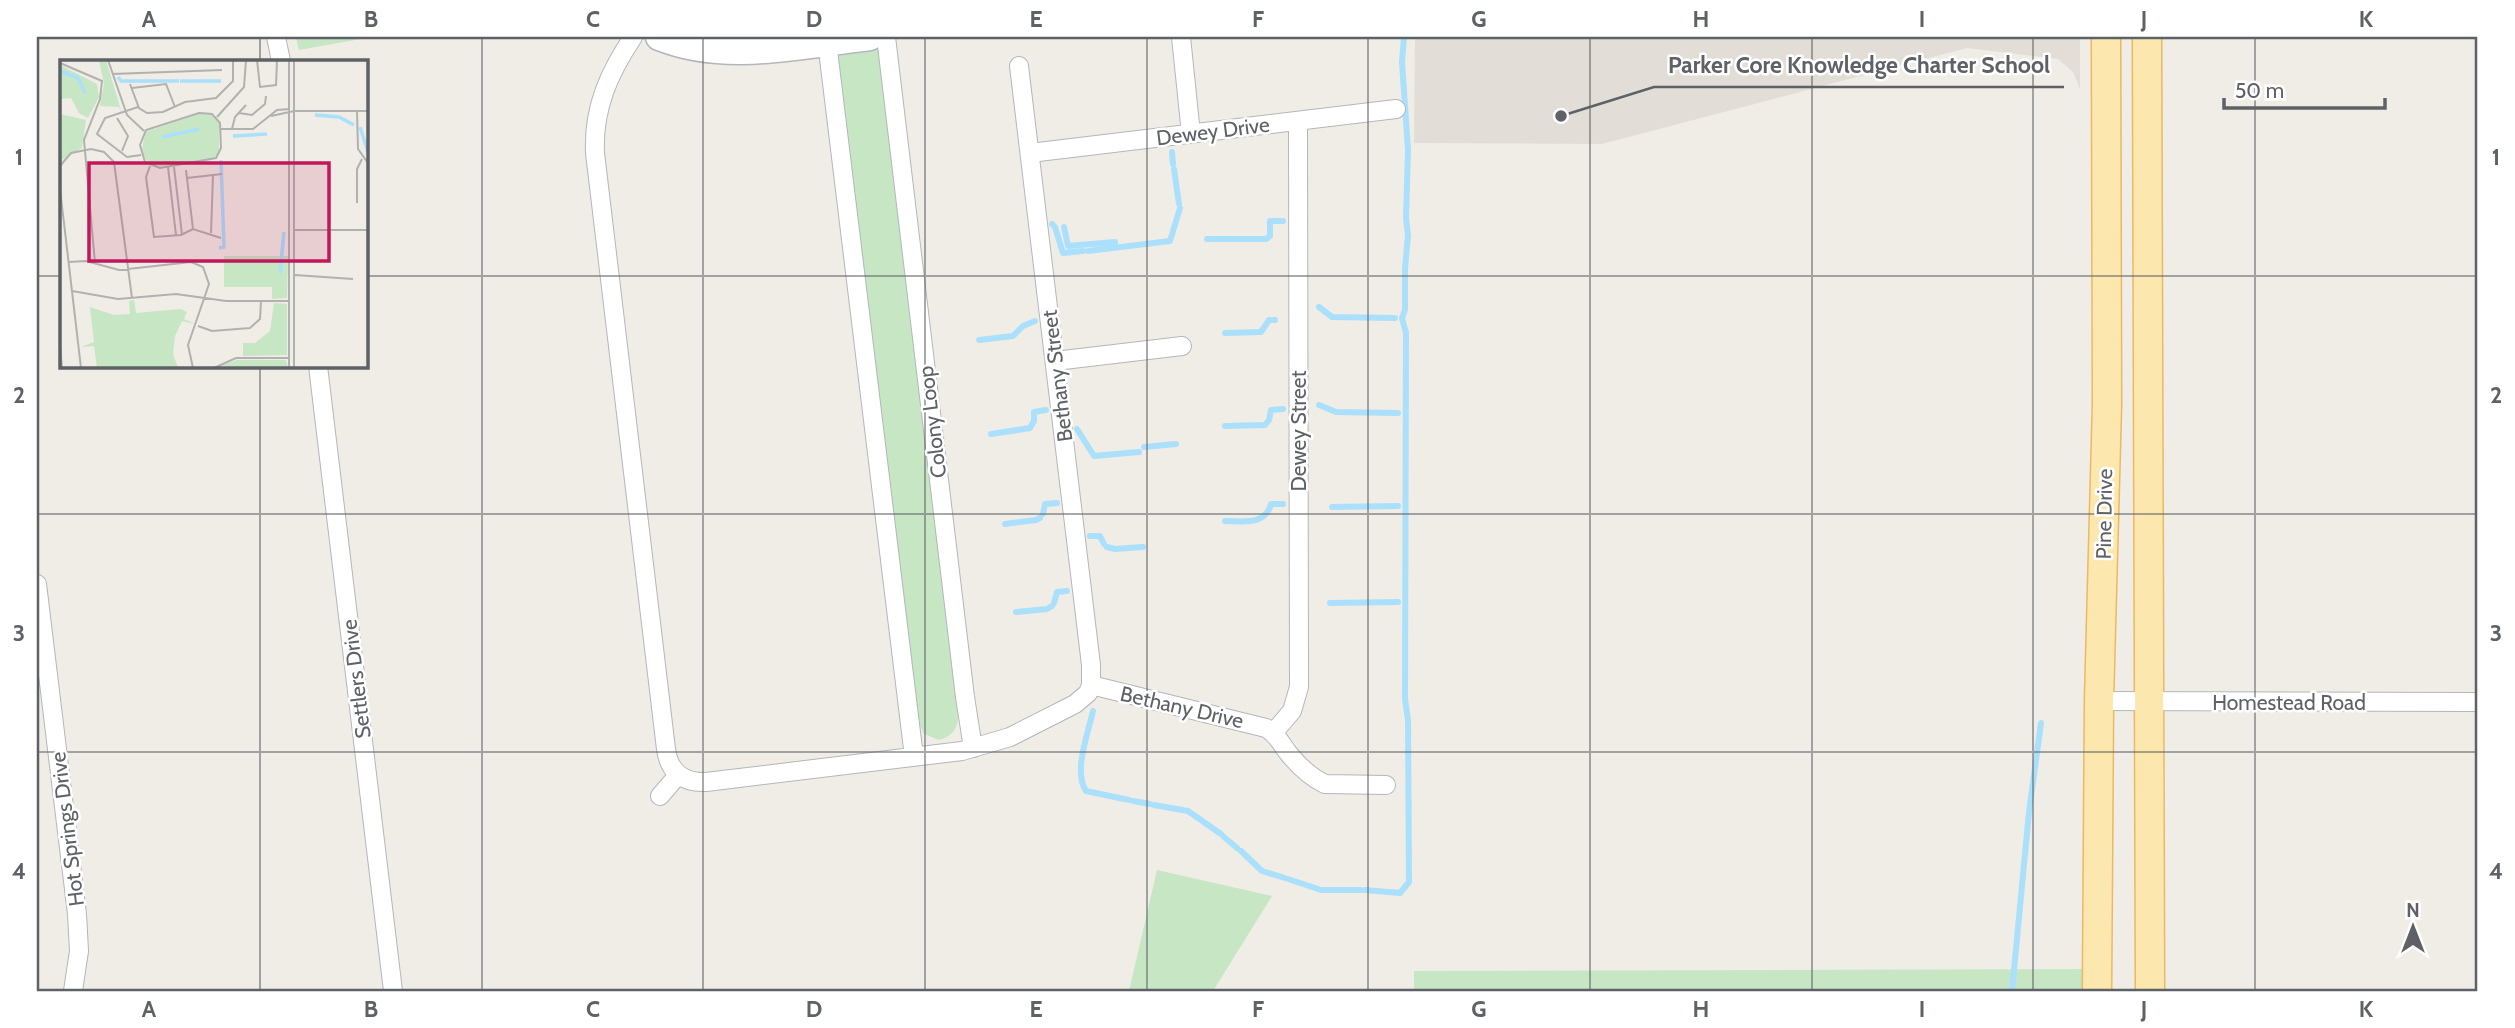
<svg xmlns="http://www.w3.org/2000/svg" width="2515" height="1028" font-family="Cabin,sans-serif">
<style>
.education{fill:#e2ded7}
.grass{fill:#c7e6c4}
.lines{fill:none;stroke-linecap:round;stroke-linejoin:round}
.stream{stroke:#aae0fc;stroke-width:6}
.street-casing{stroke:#b3b7ba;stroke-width:20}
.secondary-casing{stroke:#b3b6ba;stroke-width:29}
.primary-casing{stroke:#edb862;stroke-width:31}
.street{stroke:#fff;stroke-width:18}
.secondary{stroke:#fff;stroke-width:26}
.primary{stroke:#fce8af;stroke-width:28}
.grid{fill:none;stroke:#5e6266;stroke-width:2;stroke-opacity:0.55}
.labels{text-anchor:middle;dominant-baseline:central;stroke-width:5;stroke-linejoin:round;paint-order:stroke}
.street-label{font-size:21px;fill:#5e6266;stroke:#fff}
.inset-river{fill:none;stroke:#aae0fc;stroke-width:3.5}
.inset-road{fill:none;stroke:#b1b1af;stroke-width:2}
.view{fill:#c2185b;fill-opacity:0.15;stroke:#c2185b;stroke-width:3.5}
.inset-edge{fill:none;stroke:#5e6266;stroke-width:3.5}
.leader{fill:none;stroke:#5e6266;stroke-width:2.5}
.callout-dot{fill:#5e6266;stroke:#fff;stroke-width:2.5}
.callout-label{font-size:23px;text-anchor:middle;font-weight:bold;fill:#5e6266;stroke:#fff;stroke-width:5;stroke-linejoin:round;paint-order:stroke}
.neatline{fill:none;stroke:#5e6266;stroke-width:2.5}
.grid-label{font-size:23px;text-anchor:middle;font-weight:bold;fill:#5e6266}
</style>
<rect width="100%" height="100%" fill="#efede6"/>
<!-- education -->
<path class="education" d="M 1415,37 L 2080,37 L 2080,89 L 2073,72 L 2058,59 L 1967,48 L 1602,144 L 1414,143 Z"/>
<!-- grass -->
<path class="grass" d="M 296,37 L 372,37 L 299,50 Z
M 878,50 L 958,717 C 958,729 951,737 939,740 L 924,734 L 918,721 L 838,56 Z
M 1157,870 L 1272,896 L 1213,991 L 1129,991 Z
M 2084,969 L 2084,991 L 1414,991 L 1414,971 Z"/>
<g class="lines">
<!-- stream -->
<path class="stream" d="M 1172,152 L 1173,164
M 1174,169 L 1179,204
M 1052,224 L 1055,227 L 1063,253 L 1083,251
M 1064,227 L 1068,246 L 1115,242
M 1207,239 L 1266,239 L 1270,236 L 1270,221 L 1283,221
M 1088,251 L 1170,241 L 1180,208
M 1319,307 L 1332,317 L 1395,318
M 1225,333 L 1261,332 L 1269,320 L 1275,320
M 979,340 L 1013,336 L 1023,326 L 1035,321
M 1319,405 L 1336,412 L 1398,413
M 1225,426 L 1265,425 L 1269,420 L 1271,410 L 1283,409
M 1077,429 L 1094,456 L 1139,452
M 991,434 L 1030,428 L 1034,421 L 1034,412 L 1046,410
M 1144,447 L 1176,444
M 1332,507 L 1398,506
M 1043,514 L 1045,504 L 1057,503
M 1225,521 C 1243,521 1265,526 1271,504 L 1283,504
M 1005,524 L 1036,520 L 1040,518
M 1090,536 L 1100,536 L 1104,544
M 1107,547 L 1115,549 L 1143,547
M 1054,603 L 1057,592 L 1067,591
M 1330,603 L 1398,602
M 1016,612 L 1047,609 L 1052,606
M 1093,711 C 1088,734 1073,771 1086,791 L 1129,800
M 1133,801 L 1150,804
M 1154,805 L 1188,811 L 1221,834
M 1224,837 L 1237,848
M 1241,851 L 1262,871 L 1285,878
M 1288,879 L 1321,890 L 1361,890
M 1365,890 L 1400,893 L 1409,882 L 1408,720 L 1405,699 L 1406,333 L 1402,318 L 1405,310 L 1405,269 L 1408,235 L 1406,218 L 1408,150 L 1402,62 L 1404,37
M 2012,991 L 2029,812 L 2041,723"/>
<defs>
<path id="street" d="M 276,37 L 281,61
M 633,37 C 609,73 593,108 595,153 L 666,749 C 669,772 683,783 706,782 L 962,751 L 1010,737 L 1075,704 L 1088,693 L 1091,685 L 1266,728 C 1277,734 1281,744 1289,754 C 1298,765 1312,778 1325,784 L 1386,785
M 886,37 L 965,697 L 973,748
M 1181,37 L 1191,134
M 827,42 L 914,757
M 1019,66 L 1091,665 L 1091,685
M 1030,153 L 1396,109
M 1055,361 L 1182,346
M 318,366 L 393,991
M 37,584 L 77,914 L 79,951 L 73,991
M 2099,701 L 2478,702
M 1273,733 L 1292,711 L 1299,687 L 1298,121
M 660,796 L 678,775"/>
<path id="secondary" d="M 659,37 C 726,64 800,45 870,37"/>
<path id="primary" d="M 2147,37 L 2150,991
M 2097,991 L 2099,701 L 2107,404 L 2106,37"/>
</defs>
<!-- street casing -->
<use href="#street" class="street-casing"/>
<!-- secondary casing -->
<use href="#secondary" class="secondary-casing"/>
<!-- primary casing -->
<use href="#primary" class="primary-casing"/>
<!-- street -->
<use href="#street" class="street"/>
<!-- secondary -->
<use href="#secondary" class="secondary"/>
<!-- primary -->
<use href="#primary" class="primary"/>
</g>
<!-- grid -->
<path class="grid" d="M 260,37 L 260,61M 482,37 L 482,991M 703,37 L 703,991M 925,37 L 925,991M 1147,37 L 1147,991M 1368,37 L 1368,991M 1590,37 L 1590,991M 1812,37 L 1812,991M 2033,37 L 2033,991M 2255,37 L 2255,991M 37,276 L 61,276M 366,276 L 2478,276M 260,366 L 260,991M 37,514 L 2478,514M 37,752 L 2478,752"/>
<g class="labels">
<!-- street labels -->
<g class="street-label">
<text transform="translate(1213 131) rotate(-7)">Dewey Drive</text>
<text transform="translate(1057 376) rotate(-97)">Bethany Street</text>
<text transform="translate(932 422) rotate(-97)">Colony Loop</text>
<text transform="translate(1298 431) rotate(-90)">Dewey Street</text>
<text transform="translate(2104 514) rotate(-89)">Pine Drive</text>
<text transform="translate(356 679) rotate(-97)">Settlers Drive</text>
<text x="2289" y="702">Homestead Road</text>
<text transform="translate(1182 707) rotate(13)">Bethany Drive</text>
<text transform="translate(67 829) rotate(-97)">Hot Springs Drive</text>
</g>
</g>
<!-- overview -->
<g transform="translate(60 60)">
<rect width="308" height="308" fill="#efede6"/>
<path d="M 39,0 L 46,0 L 62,54 L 59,47 L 40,46 L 44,24 ZM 0,5 L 37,24 L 39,37 L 28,58 L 19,53 L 11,38 L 0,39 ZM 0,54 L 26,60 L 22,88 L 0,101 ZM 164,196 L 228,196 L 227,238 L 212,239 L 212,227 L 164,227 ZM 74,240 L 76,253 L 121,249 L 127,252 L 124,259 L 135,264 L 122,261 L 115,276 L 113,294 L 118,308 L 37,308 L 34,286 L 21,287 L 34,282 L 30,247 L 54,255 L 70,254 L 69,241 ZM 214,243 L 227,244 L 227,295 L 183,296 L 183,283 L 195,283 L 210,271 ZM 177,300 L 226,300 L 228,308 L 161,306 Z" fill="#c7e6c4"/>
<path d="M 139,54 L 151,55 L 159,63 L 159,93 L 151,100 L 98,107 L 86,100 L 82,90 L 85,72 Z" fill="#c7e6c4"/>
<path class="inset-river" d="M 0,11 L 18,18 L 25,33M 58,17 L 61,21 L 119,21M 120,21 L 161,21M 255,55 L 279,57 L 294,65M 300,67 L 308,92M 173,76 L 207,74M 102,77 L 139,69M 159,188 L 164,187 L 161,100M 220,213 L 224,172"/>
<path class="inset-road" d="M 48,0 L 67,55 L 84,71M 197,0 L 200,27 L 216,25 L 217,0M 229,0 L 229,308M 234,0 L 234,308M 0,3 L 42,21 L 40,39 L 24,80 L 35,203M 52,14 L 162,10M 70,24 L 79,48 L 87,53 L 103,52 L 125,42 L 156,38 L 173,21 L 173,0M 72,28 L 106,24 L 115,47M 78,47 L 45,58 L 37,74 L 67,97 L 81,95M 297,51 L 298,89 L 308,103M 139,53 L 152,54 L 160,63 L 161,88 L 156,98 L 100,108 L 85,102 L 80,85 L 86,70 ZM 179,53 L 192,55 L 205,44 L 206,36M 211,56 L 234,51 L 308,51M 157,57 L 184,27 L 186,0M 57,58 L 68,76 L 62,91M 161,69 L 193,69 L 217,50 L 230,49M 172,69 L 175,57 L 186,45M 0,106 L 11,93 L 31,89 L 44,92 L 54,102 L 72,238M 90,106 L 86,117 L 94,177 L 121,175 L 133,169 L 161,178M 108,107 L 116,175M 114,107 L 122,175M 126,110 L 133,169M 127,118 L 162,114M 0,129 L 21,308M 297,143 L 297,109 L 302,99M 233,170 L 308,170M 151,173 L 153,115M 9,202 L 26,201 L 59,210 L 131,202 L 143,207 L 149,224 L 128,285 L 133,308M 235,215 L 293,219M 12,231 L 58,239 L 116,234 L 166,241 L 229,241M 138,266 L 152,271 L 190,268 L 200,259 L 201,241M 0,284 L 2,308M 154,308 L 176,298 L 230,298"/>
<path class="view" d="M 29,103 L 269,103 L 269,201 L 29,201 Z"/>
<rect width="308" height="308" class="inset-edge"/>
</g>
<!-- callouts -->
<path class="leader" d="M1561 116L1654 87H2064"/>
<circle class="callout-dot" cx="1561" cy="116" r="7"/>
<g class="callout-label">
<text x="1859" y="73">Parker Core Knowledge Charter School</text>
</g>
<!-- border -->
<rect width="2515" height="1028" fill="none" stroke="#ffffff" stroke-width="77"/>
<!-- north arrow -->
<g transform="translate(2413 927)" stroke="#ffffff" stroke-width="5" paint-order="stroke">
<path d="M0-5L12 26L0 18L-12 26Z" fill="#5e6266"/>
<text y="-10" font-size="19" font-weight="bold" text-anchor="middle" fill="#5e6266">N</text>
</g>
<!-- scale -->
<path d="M2224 98v10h161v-10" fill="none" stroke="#5e6266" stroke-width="3.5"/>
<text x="2235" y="98" font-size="21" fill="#5e6266" stroke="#ffffff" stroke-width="5" paint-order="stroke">50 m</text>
<rect x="38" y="38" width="2438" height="952" class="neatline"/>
<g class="grid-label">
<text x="149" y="27">A</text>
<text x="371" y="27">B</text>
<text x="593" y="27">C</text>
<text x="814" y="27">D</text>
<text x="1036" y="27">E</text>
<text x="1258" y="27">F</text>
<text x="1479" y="27">G</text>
<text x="1701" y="27">H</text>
<text x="1922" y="27">I</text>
<text x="2144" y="27">J</text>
<text x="2366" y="27">K</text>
<text x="19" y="165">1</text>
<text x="2496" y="165">1</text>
<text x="19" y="403">2</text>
<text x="2496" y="403">2</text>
<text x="19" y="641">3</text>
<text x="2496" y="641">3</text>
<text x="19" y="879">4</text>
<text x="2496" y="879">4</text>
<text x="149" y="1017">A</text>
<text x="371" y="1017">B</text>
<text x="593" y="1017">C</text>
<text x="814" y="1017">D</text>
<text x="1036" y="1017">E</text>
<text x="1258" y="1017">F</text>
<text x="1479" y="1017">G</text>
<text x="1701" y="1017">H</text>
<text x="1922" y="1017">I</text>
<text x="2144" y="1017">J</text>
<text x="2366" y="1017">K</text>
</g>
</svg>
